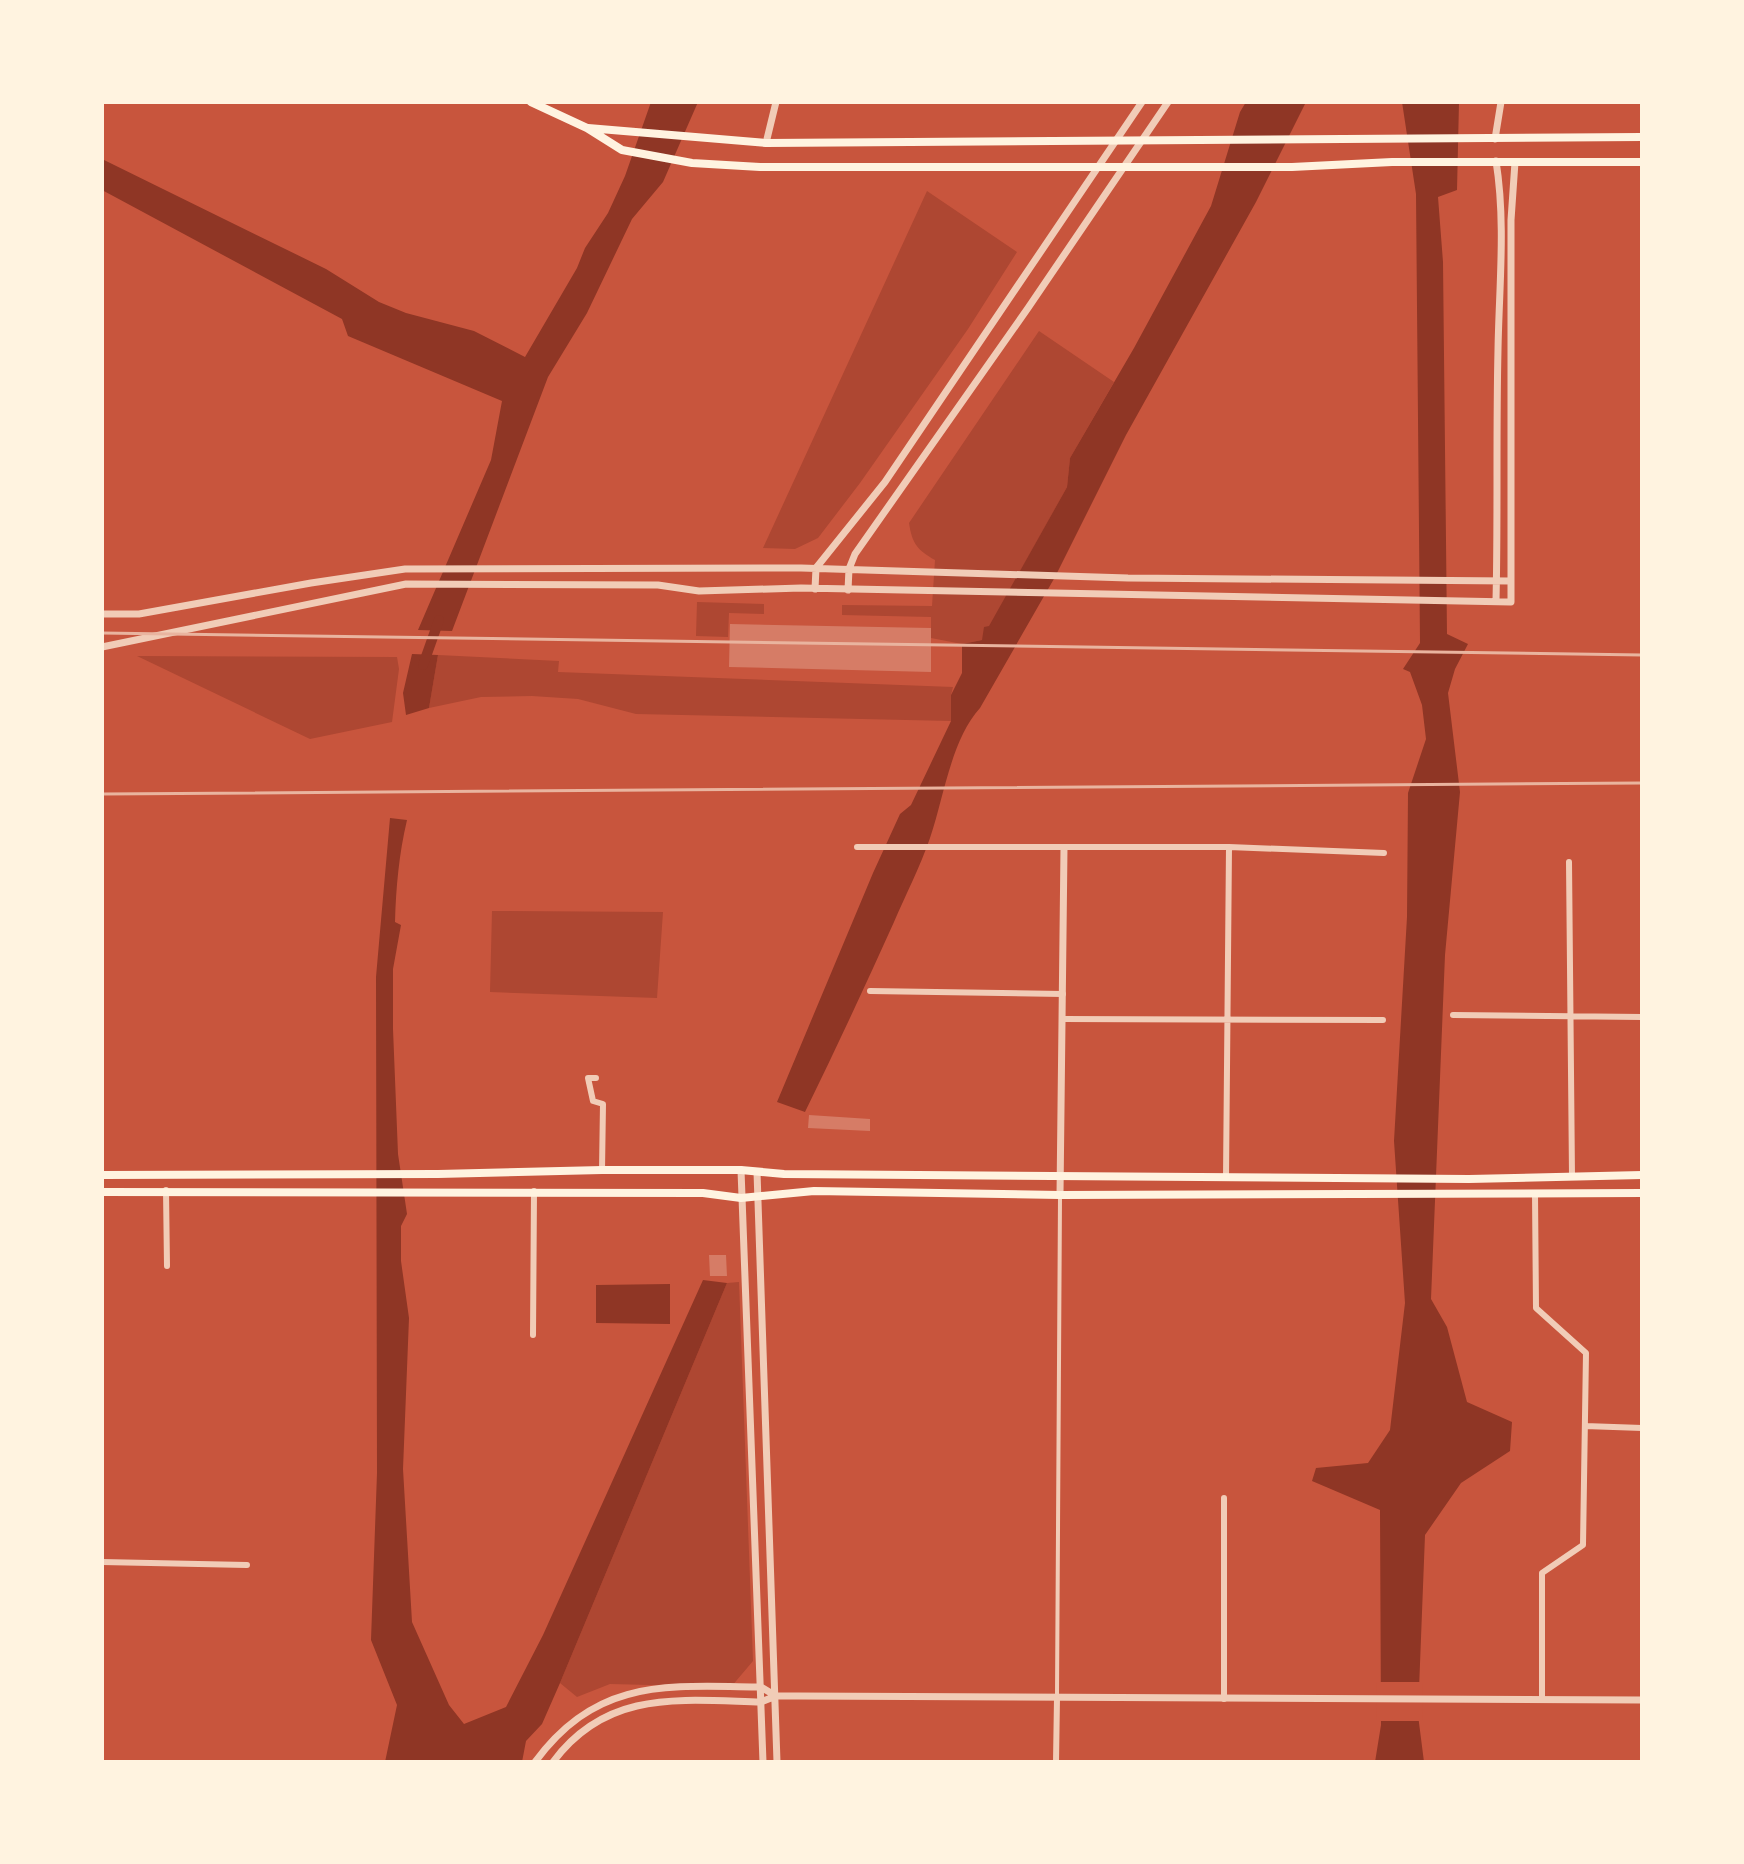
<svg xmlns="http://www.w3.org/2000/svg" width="1744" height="1864" font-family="Lato,sans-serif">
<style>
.green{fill:#ae4732}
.water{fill:#8f3625}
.pier{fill:#c8553d}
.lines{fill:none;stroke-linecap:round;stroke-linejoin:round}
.canal{stroke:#8f3625;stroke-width:10}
.building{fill:#d67c66}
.pedestrian{stroke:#f1ccb7;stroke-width:4}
.minor{stroke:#f1ccb7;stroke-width:6}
.tertiary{stroke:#f1ccb7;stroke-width:7}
.secondary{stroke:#fff3e0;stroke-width:8}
.rail{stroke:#e9b49f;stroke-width:3}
</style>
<rect width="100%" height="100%" fill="#c8553d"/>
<!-- green -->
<path class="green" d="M 927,191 L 1017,252 L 968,329 L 860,483 L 818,538 L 795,549 L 763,548 Z
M 1039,331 L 1114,382 L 1070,458 L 1067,487 L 982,640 L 962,644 L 931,638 L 931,617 L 842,615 L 842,605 L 932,606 L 935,560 C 917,550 912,543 909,523 Z
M 697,602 L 764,604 L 764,614 L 729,613 L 728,637 L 696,636 Z
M 438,655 L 559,661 L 558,672 L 953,687 L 951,695 L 951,721 L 636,714 L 578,699 L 532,696 L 481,697 L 429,708 Z
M 137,656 L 397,657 L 399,669 L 392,722 L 310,739 Z
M 492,911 L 663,912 L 657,998 L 490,992 Z
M 739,1282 L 753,1661 L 731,1687 L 610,1684 L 577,1697 L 560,1683 L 727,1283 Z"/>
<!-- water -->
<path class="water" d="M 651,102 L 698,102 L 663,182 L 632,219 L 587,313 L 548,377 L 452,631 L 418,630 L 491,460 L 502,401 L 348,336 L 342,319 L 102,190 L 102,159 L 326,269 L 379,302 L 406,313 L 474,331 L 525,357 L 577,268 L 585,248 L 608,213 L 625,176 Z
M 1246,102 L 1306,102 L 1256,202 L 1126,435 L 1055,577 L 980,708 C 951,740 944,797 930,838 C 920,867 906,894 894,922 C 865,986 836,1049 805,1112 L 777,1102 L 873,873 L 900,814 L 911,805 L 951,721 L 951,695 L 962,673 L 962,644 L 982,640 L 984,627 L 989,626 L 1067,487 L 1070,458 L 1134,348 L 1211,206 L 1240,112 Z
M 1402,102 L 1459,102 L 1457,190 L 1438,197 L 1443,262 L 1447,634 L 1468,644 L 1455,669 L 1448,693 L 1460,792 L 1445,955 L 1431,1299 L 1447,1327 L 1467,1402 L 1512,1422 L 1510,1451 L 1461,1483 L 1425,1535 L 1418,1715 L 1424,1762 L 1375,1762 L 1381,1725 L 1380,1510 L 1312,1481 L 1316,1468 L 1368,1463 L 1390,1430 L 1405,1303 L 1394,1141 L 1407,917 L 1408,793 L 1426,739 L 1422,705 L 1410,672 L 1403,669 L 1420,643 L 1416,194 Z
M 412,654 L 438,655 L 429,708 L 406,715 L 403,693 Z
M 390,818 L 407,820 C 399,854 396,887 395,922 L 401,925 L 393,969 L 393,1029 L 398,1154 L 407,1214 L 401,1226 L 401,1261 L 409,1318 L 403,1469 L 412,1622 L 449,1705 L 464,1724 L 506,1707 L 543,1635 L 703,1280 L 727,1283 L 560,1683 L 542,1724 L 526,1741 L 522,1762 L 385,1762 L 397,1705 L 371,1640 L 377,1473 L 376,977 Z
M 670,1284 L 670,1324 L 596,1323 L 596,1285 Z"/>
<!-- pier -->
<path class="pier" d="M 1376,1682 L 1422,1682 L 1423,1721 L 1377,1721 Z"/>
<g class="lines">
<!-- canal -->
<path class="canal" d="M 423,665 L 439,620"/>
</g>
<!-- building -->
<path class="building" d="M 730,624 L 931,628 L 931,672 L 729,667 Z
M 809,1115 L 870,1119 L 870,1131 L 808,1128 Z
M 709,1255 L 726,1255 L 727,1276 L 710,1276 Z"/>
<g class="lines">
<!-- pedestrian -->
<path class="pedestrian" d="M 1057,1697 L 1060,1197"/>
<!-- minor -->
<path class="minor" d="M 857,847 L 1229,847 L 1384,853
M 1569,862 L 1572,1176
M 870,991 L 1063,994
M 1453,1015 L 1642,1017
M 1063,1019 L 1383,1020
M 596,1078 L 588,1078 L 593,1101 L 603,1104 L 602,1170
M 1226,1178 L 1229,847
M 166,1190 L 167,1266
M 1535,1194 L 1536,1308 L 1586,1353 L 1583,1545 L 1542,1573 L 1542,1700
M 533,1335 L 534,1191
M 1585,1426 L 1642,1428
M 102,1562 L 247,1565
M 1224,1699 L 1224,1498
M 1056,1762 L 1057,1698"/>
<!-- tertiary -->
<path class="tertiary" d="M 1495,139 L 1501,102
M 766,143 L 776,102
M 1496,161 C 1506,223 1499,288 1498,350 C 1496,434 1498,517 1496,601
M 815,589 L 816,568 L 885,482 L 1142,102
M 848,590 L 849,569 L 855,554 L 1028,308 L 1168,102
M 102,614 L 139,614 L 311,583 L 405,569 L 801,568 L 1128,578 L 1510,581
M 102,647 L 406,584 L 658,585 L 699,591 L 801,588 L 1511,602 L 1511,220 L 1515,162
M 741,1170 L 763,1762
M 757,1172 L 777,1762
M 1060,1195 L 1064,848
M 535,1762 C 597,1677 668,1686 761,1687 L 776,1696
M 553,1762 C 607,1689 681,1700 761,1702 L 776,1696 L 798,1696 L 1642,1700"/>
<!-- secondary -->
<path class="secondary" d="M 531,102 L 587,128 L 622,150 L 692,163 L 760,167 L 1292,167 L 1392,162 L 1642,162
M 588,128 L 766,143 L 1642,137
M 102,1175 L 438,1174 L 602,1170 L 741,1170 L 784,1174 L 1469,1179 L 1642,1175
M 102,1192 L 703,1193 L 741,1198 L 814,1191 L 1060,1195 L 1642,1193"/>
<!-- rail -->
<path class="rail" d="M 102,633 L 1642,655
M 102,794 L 1642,783"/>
</g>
<!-- border -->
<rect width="1744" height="1864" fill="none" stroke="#fff3e0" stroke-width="208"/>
</svg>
